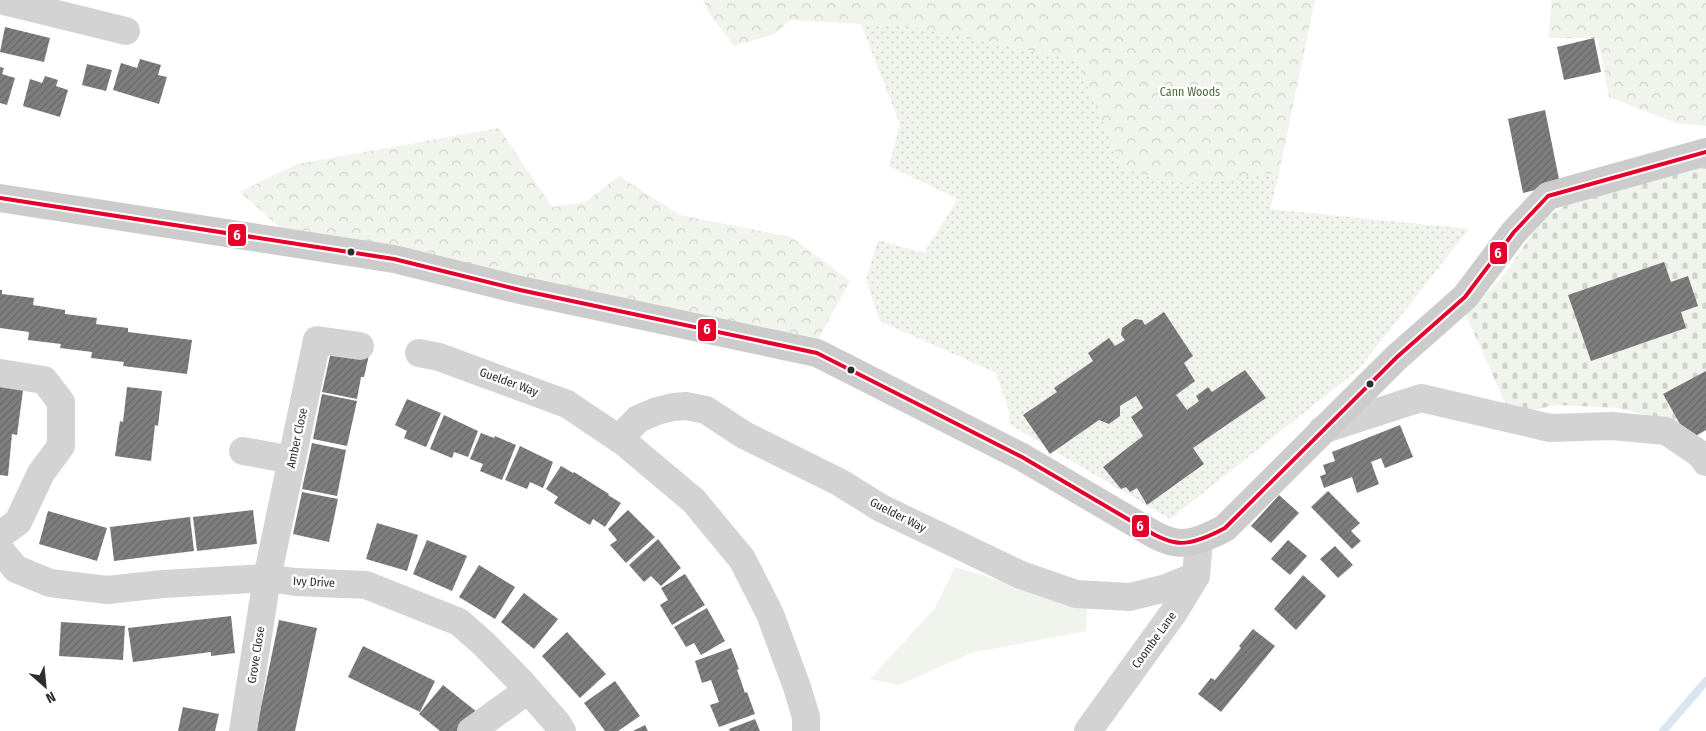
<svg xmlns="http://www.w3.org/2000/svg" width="1706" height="731" font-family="'Fira Sans Condensed',sans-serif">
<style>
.forest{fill:url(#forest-crowns)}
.cemetery{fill:url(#cemetery-stones)}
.park{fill:#f0f4ec}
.garden{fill:url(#garden-dots)}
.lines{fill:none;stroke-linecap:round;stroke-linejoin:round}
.stream{stroke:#dae5f0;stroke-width:8}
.building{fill:url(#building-hatch)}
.street{stroke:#d3d3d3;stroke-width:28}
.secondary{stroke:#ccc;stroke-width:28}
.bus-1-casing{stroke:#fff;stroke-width:8}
.bus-1{stroke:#e4002b;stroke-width:4}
.bus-dot{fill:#2e2e2e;stroke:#fff;stroke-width:2}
.labels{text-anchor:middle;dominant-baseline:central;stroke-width:5;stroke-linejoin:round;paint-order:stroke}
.park-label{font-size:12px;fill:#4d673f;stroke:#fff}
.street-label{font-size:12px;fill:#2e2e2e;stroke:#fff}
.line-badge{stroke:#fff;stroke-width:2}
.badge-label{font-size:14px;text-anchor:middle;font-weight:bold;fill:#fff}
</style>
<defs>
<pattern id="forest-crowns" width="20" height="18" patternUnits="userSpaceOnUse" patternTransform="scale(1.25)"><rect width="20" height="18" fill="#f0f4ec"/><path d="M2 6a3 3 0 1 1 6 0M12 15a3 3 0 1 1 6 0" fill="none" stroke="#ced2cb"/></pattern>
<pattern id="cemetery-stones" width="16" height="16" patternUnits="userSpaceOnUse" patternTransform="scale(1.25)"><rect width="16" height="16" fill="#f0f4ec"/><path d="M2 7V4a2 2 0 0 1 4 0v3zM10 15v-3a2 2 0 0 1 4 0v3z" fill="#ced2cb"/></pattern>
<pattern id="garden-dots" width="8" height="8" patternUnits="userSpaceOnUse" patternTransform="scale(1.25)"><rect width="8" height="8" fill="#f0f4ec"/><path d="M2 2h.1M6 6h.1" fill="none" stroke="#ced2cb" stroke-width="1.8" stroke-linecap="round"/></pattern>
<pattern id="building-hatch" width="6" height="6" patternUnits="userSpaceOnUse" patternTransform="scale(1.25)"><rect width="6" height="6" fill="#7e7e7e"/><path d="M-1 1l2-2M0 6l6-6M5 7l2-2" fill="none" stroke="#686868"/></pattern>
</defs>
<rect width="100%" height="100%" fill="#fff"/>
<!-- forest -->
<path class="forest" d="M 703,0 L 1315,0 L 1279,173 L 1181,184 L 1123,169 L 1076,60 L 914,27 L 790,20 L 775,34 L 734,46 L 709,13 Z
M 1552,0 L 1706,0 L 1706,126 L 1676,123 L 1609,97 L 1598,38 L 1548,38 Z
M 499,128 L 552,207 L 586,202 L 619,176 L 680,215 L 791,237 L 850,281 L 814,347 L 285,232 L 240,192 L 297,164 Z"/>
<!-- cemetery -->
<path class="cemetery" d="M 1706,163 L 1706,425 L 1688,435 L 1664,419 L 1618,408 L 1558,405 L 1510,414 L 1466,315 L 1503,276 L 1543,219 L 1573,201 Z"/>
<!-- park -->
<path class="park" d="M 955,567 L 1087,607 L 1086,631 L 971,653 L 899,685 L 870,679 L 935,608 Z"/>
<!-- garden -->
<path class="garden" d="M 861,24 L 914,27 L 1076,60 L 1123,169 L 1181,184 L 1279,173 L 1270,209 L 1469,229 L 1358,370 L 1170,519 L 1009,424 L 1009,411 L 996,373 L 880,321 L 866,280 L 878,240 L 924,253 L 958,199 L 889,166 L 900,124 Z"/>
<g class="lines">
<!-- stream -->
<path class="stream" d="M 1663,731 L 1706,681"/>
</g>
<!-- building -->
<path class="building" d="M 5,27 L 50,38 L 44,62 L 0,52 Z
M 1594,38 L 1601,72 L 1564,80 L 1557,47 Z
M 140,59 L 161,65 L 158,75 L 167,77 L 159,104 L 113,90 L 121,63 L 137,68 Z
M 87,64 L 112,70 L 106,91 L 82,85 Z
M 0,67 L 4,68 L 2,74 L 15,78 L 7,105 L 0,103 Z
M 45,76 L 58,80 L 56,86 L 68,90 L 60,117 L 23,106 L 30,79 L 42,83 Z
M 1545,110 L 1560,184 L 1523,193 L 1508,119 Z
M 1664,262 L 1671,282 L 1688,276 L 1698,306 L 1681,312 L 1686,328 L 1591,361 L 1568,295 Z
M 0,290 L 2,290 L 2,294 L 34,298 L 33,305 L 65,310 L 65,314 L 97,318 L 96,324 L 128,328 L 128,332 L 192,340 L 187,374 L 123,366 L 124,362 L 91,358 L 92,352 L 60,348 L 61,344 L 28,340 L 29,332 L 0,328 Z
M 1164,312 L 1193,356 L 1184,363 L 1195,381 L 1176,395 L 1187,410 L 1199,401 L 1196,396 L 1208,387 L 1212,392 L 1245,370 L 1266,398 L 1193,448 L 1204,464 L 1147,505 L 1137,488 L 1130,492 L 1126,487 L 1121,489 L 1103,467 L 1143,436 L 1131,417 L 1143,408 L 1136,396 L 1120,406 L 1120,416 L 1109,424 L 1099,420 L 1050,454 L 1023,415 L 1057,392 L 1054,388 L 1093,361 L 1088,353 L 1109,338 L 1115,346 L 1125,340 L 1121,335 L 1122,328 L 1135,319 L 1142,320 L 1145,325 Z
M 332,347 L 369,355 L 364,377 L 361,377 L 357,399 L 322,392 Z
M 1706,371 L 1706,430 L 1689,440 L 1663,394 Z
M 0,381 L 24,383 L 17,435 L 12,434 L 8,476 L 0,475 Z
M 127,387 L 162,391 L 158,426 L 155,425 L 151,461 L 115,456 L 120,421 L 123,422 Z
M 322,394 L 357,401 L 347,446 L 313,439 Z
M 407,399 L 441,413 L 426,447 L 404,438 L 407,431 L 395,425 Z
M 444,415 L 478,431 L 468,457 L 454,452 L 452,458 L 430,449 Z
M 1400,425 L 1413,457 L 1385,468 L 1381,458 L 1371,462 L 1379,484 L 1357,493 L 1352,477 L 1324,488 L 1320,476 L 1326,474 L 1323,465 L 1335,461 L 1332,452 Z
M 481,433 L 494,438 L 495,436 L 516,445 L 502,480 L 480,471 L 483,464 L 470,459 Z
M 312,443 L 346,450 L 337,496 L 302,489 Z
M 520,446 L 553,462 L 543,488 L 530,482 L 527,489 L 505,480 Z
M 561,466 L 573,473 L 574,472 L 609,494 L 608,495 L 621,503 L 605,527 L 593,519 L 590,525 L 554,503 L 558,497 L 546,489 Z
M 1328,491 L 1360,523 L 1351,531 L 1361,541 L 1352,549 L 1311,507 Z
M 302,492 L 338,499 L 329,542 L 293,534 Z
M 1279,495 L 1299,513 L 1271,543 L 1251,526 Z
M 253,510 L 257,544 L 197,551 L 193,517 Z
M 628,510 L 655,537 L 626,563 L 610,545 L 617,540 L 608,529 Z
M 48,511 L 107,528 L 97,561 L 39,544 Z
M 190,517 L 194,551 L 114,561 L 110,527 Z
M 377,523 L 418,535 L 407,571 L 366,559 Z
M 658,539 L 681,568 L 661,586 L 651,576 L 644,582 L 629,565 Z
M 427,540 L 467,556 L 452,591 L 413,574 Z
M 1288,540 L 1307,556 L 1290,575 L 1271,559 Z
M 1335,546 L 1353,565 L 1338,578 L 1320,559 Z
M 479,565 L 515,587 L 495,619 L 459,597 Z
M 685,574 L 705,605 L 672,625 L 660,605 L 668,600 L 661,588 Z
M 1303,575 L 1326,596 L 1296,630 L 1274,609 Z
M 524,593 L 558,619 L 534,649 L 501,622 Z
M 707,608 L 725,641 L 701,655 L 694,643 L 686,647 L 674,627 Z
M 231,616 L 235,653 L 211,656 L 211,652 L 133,662 L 128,628 Z
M 279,620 L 317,628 L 305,685 L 295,731 L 256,731 Z
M 61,622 L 125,626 L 123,660 L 59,656 Z
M 1253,629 L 1275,646 L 1221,712 L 1198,694 L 1211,678 L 1215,680 L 1241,648 L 1239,646 Z
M 567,632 L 606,674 L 580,698 L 542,656 Z
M 363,646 L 435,681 L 420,712 L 348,677 Z
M 731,648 L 739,669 L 737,670 L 741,681 L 745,693 L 747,692 L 755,714 L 719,727 L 710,705 L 719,702 L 711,680 L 702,683 L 695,661 Z
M 615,681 L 640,716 L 618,731 L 605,731 L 584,703 Z
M 443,685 L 477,712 L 461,731 L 440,731 L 419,714 Z
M 183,707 L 219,714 L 215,731 L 178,731 Z
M 755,719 L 760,731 L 730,731 L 729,729 Z
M 645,725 L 648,731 L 633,731 Z"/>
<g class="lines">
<!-- street -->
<path class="street" d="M 0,0 L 126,31
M 419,353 L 439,357 L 567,404 L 625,443 L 694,501 L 742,559 L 770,614 L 797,687 L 806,717 L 806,731
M 0,373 L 44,380 L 61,402 L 61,446 L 41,473 L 18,522 L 0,535
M 1322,430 L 1421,398 L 1550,428 L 1612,426 L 1666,431 L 1700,454 L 1706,462
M 619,439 L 638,419 L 657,411 L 673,407 L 686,406 L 706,410 L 744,435 L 839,482 L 881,508 L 1021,575 L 1076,594 L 1130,597 L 1166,588 L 1196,576
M 243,451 L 292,460
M 0,550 L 16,569 L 50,583 L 107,590 L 163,584 L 267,578 L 296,582 L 366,585 L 459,622 L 484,644 L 521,682 L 557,723 L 562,731
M 243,731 L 267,578 L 317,340 L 360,346
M 471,731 L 528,690
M 1088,731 L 1174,612 L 1196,576 L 1199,540"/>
<!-- secondary -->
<path class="secondary" d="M 0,198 L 394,259 L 520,290 L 817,353 L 1022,457 L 1155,535 C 1161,538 1168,541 1174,542 C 1189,546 1212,535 1225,528 L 1397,357 L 1465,297 L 1514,232 L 1548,196 L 1706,152"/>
<defs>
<path id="bus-1" d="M 0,198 L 394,259 L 520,290 L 817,353 L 1022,457 L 1155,535 C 1161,538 1168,541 1174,542 C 1189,546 1212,535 1225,528 L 1397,357 L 1465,297 L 1514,232 L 1548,196 L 1706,152"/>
</defs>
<!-- bus-1 casing -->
<use href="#bus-1" class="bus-1-casing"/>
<!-- bus-1 -->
<use href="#bus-1" class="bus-1"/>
</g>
<!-- markers -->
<g class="bus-dot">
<circle cx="351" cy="252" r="4.5"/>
<circle cx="851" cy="370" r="4.5"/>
<circle cx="1370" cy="384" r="4.5"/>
</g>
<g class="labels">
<!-- park labels -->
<g class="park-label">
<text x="1190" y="92">Cann Woods</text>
</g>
<!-- street labels -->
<g class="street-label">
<text transform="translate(509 382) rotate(20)">Guelder Way</text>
<text transform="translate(297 438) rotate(-78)">Amber Close</text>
<text transform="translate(898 515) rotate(27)">Guelder Way</text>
<text transform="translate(314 582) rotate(3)">Ivy Drive</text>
<text transform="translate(1154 640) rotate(-54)">Coombe Lane</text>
<text transform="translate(256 655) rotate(-81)">Grove Close</text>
</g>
</g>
<g class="line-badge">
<rect x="227" y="223" width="20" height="24" rx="5" fill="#e4002b"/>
<rect x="1489" y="241" width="19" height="24" rx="5" fill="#e4002b"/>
<rect x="697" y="318" width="20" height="24" rx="5" fill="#e4002b"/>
<rect x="1131" y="514" width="19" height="24" rx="5" fill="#e4002b"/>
</g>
<g class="badge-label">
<text x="237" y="240">6</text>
<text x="1498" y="258">6</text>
<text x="707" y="334">6</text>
<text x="1140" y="531">6</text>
</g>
<!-- north arrow -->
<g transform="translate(45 686) rotate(153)" stroke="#ffffff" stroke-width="4" paint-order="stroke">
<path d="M0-4L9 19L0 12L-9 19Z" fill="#2e2e2e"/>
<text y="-8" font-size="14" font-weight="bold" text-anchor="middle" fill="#2e2e2e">N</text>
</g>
</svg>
